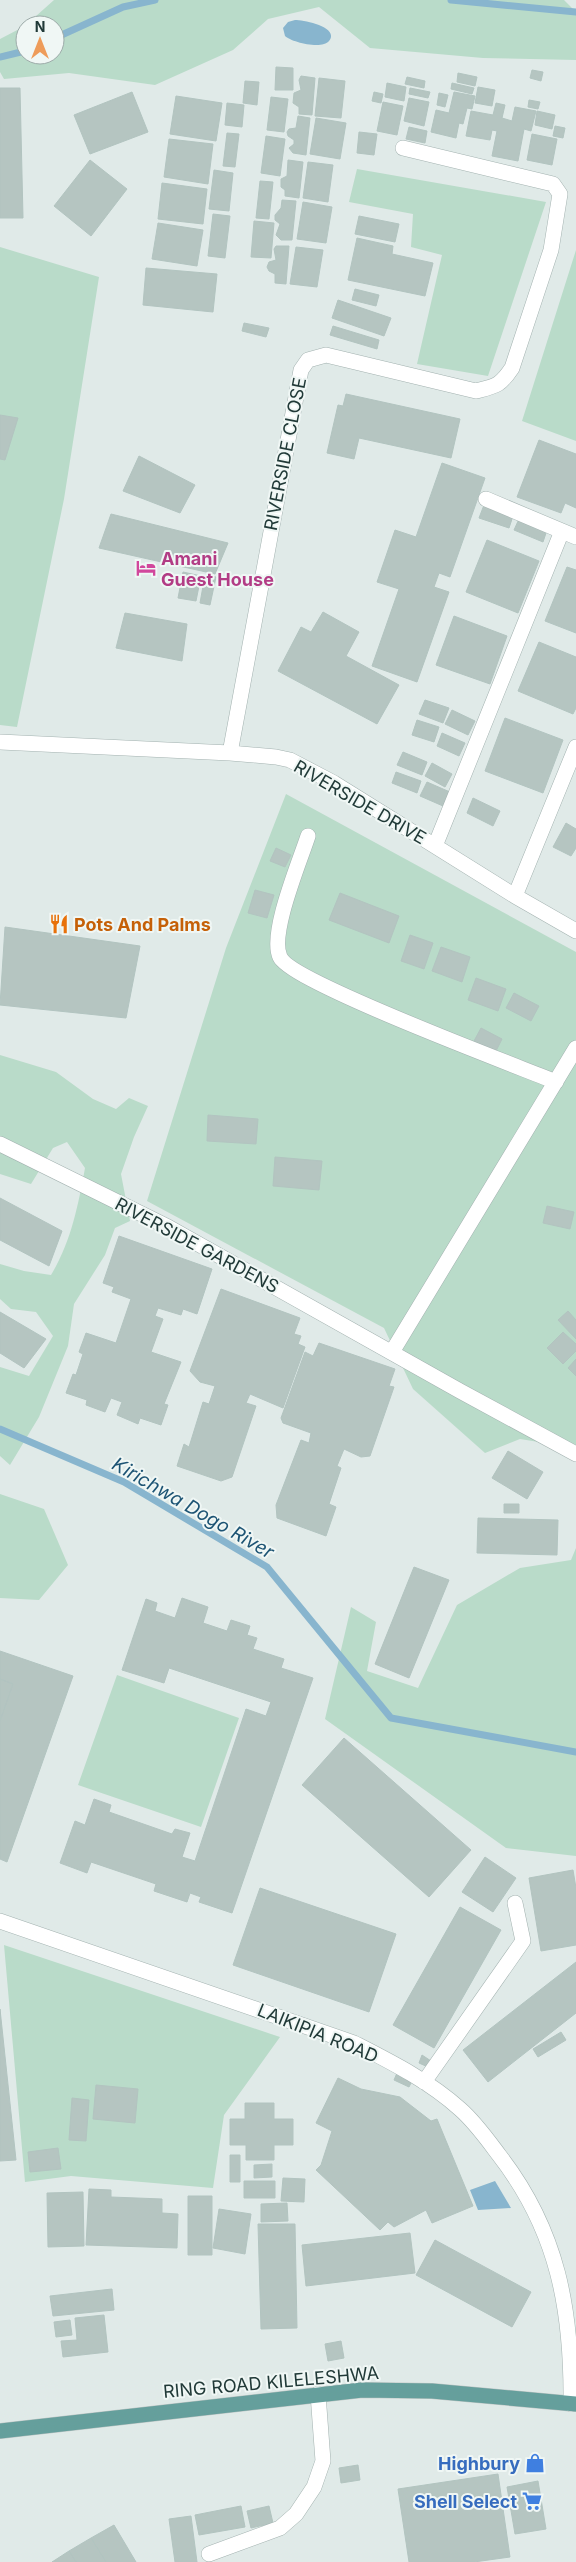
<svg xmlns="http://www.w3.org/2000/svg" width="576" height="2562" font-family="Inter,sans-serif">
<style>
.green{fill:#b9dbc9}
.water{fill:#88b5ce}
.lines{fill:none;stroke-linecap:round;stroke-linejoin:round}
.stream{stroke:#88b5ce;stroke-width:7}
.building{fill:#b5c5c1;stroke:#b2c4c0}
.minor-casing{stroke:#a3b2b0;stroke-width:16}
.major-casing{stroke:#bcc4c3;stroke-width:16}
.minor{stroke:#fff;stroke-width:15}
.major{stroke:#659f9c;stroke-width:15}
.labels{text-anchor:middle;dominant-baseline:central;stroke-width:4;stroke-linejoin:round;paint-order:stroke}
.street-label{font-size:18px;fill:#213a38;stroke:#f0f7f5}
.hotel-label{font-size:18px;font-weight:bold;fill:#b23c85;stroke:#f0f7f5;text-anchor:start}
.food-label{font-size:18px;font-weight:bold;fill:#c56008;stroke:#f0f7f5;text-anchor:start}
.shop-label{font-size:18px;font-weight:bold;fill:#366cbe;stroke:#f0f7f5;text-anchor:end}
.water-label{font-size:19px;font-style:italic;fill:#1d5474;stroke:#f0f7f5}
</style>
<rect width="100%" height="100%" fill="#e0eae8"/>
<!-- green -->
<path class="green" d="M 54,0 L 564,0 L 576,12 L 576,60 L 483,58 L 370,48 L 319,7 L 268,19 L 233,50 L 155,85 L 69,73 L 4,79 L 0,72 L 0,39 L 25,26 L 25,55 L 55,55 L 55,25 L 26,25 Z
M 357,169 L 546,202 L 488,376 L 417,364 L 442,255 L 411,247 L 413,214 L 349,202 Z
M 0,247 L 99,277 L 64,499 L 17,727 L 0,725 Z
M 576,250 L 576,441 L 522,421 Z
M 286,794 L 576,952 L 576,1448 L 520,1439 L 485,1453 L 413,1389 L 384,1328 L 147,1201 L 226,948 Z
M 0,1055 L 56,1072 L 93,1099 L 116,1109 L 129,1098 L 148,1106 L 134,1137 L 121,1174 L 130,1221 L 115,1228 L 105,1255 L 74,1304 L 68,1346 L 39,1417 L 10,1465 L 0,1456 L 0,1367 L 29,1376 L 53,1336 L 36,1312 L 11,1309 L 0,1299 L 0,1264 L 24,1271 L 51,1275 C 71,1242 78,1206 85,1168 L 67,1142 L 53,1148 L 31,1184 L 0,1174 Z
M 0,1494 L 44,1509 L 68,1565 L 39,1600 L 0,1598 Z
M 576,1548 L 576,1856 L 506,1848 L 325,1719 L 351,1607 L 376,1622 L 367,1671 L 418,1688 L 457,1605 L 520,1568 L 571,1560 Z
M 117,1675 L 239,1718 L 201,1827 L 78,1785 Z
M 4,1945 L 280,2037 L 224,2115 L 213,2188 L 71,2176 L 25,2182 Z"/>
<!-- water -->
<path class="water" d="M 295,20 C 304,20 340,27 329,41 C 322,50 291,42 285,36 L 283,28 L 288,22 Z
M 495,2181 L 511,2208 L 478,2210 L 470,2190 Z"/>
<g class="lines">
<!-- stream -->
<path class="stream" d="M 451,0 L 576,12
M 55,38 L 123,7 L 155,0
M 0,57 L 25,51
M 0,1429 L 124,1482 L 267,1567 L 391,1718 L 576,1752"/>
</g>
<!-- building -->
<path class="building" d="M 276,67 L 293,68 L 293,90 L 275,90 Z
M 532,70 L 543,72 L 541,81 L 530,78 Z
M 458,73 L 477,77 L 475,86 L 457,82 Z
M 301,76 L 315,78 L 312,115 L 299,114 L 299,107 L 293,103 L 294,93 L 301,90 L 299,80 Z
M 407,77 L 425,81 L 424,88 L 405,84 Z
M 319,78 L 345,81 L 341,118 L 315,116 Z
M 245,81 L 259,82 L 257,105 L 243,103 Z
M 387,83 L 406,87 L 404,101 L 385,97 Z
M 452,83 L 474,88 L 472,94 L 451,89 Z
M 478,87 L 495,90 L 492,106 L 475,103 Z
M 0,88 L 20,88 L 23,218 L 0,218 Z
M 410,88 L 430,92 L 428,98 L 409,94 Z
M 132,92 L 148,132 L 90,154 L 74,115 Z
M 374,92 L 383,94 L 381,103 L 372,101 Z
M 454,92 L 475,96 L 472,109 L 467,108 L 463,124 L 459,123 L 456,138 L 431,132 L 436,110 L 449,113 Z
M 439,93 L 448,95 L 445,107 L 437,105 Z
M 176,96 L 222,103 L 216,141 L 170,134 Z
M 271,97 L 288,99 L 284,132 L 267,130 Z
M 409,98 L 429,102 L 424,126 L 404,121 Z
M 529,100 L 540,102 L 538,109 L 528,107 Z
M 383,102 L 403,106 L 397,135 L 377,131 Z
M 227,103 L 244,105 L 242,127 L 225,125 Z
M 496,103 L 505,105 L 502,118 L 512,121 L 515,107 L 536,111 L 531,131 L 524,129 L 518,161 L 492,156 L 497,131 L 492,130 L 490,140 L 466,136 L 471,111 L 493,115 Z
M 537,111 L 555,115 L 552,129 L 535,125 Z
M 298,116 L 310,118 L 306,155 L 293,153 L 289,148 L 294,144 L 294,140 L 288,136 L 287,132 L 289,129 L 296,128 Z
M 316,118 L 346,123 L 340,159 L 310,154 Z
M 555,126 L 565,128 L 563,138 L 553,136 Z
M 409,127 L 427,131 L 425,143 L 406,139 Z
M 359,132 L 377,134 L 374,155 L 357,153 Z
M 227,133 L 239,134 L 235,167 L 223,166 Z
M 532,134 L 557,139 L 552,165 L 527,160 Z
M 266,136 L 285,139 L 280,176 L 261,173 Z
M 169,139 L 213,144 L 208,184 L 164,177 Z
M 90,160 L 127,189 L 91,236 L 54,206 Z
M 288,160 L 303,162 L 299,198 L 285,196 L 285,190 L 281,187 L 281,179 L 287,176 Z
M 308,162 L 333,165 L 328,202 L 303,198 Z
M 214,170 L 233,173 L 229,211 L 209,209 Z
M 260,181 L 273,182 L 269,219 L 256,218 Z
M 162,183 L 207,189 L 203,224 L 158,219 Z
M 282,200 L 296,201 L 292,240 L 281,240 L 276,235 L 280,224 L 275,220 L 275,215 L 281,208 Z
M 303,202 L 332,207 L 326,243 L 297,239 Z
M 213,214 L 230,216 L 225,258 L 208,256 Z
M 359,216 L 399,224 L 395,242 L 355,234 Z
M 254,221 L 274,223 L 271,258 L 251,257 Z
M 158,223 L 203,230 L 197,266 L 152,259 Z
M 357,238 L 393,246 L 392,254 L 433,263 L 425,296 L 348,280 Z
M 276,246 L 289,246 L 286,284 L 275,283 L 275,274 L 269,271 L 267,267 L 269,262 L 276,260 L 274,249 Z
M 296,247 L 323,250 L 317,287 L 290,284 Z
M 146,268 L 217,274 L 213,312 L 143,305 Z
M 355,289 L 379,295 L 376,306 L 352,300 Z
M 338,300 L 391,318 L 384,336 L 332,318 Z
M 244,323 L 269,328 L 266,337 L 242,331 Z
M 333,326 L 379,340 L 377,349 L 330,335 Z
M 346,394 L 460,419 L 451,458 L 359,438 L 354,459 L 327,453 L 338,405 L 343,406 Z
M 0,415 L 18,418 L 5,460 L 0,459 Z
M 539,440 L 576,454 L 576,508 L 565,503 L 561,513 L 517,497 Z
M 139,456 L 195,485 L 180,513 L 123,491 Z
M 442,463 L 485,478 L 450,577 L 439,573 L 434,587 L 449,592 L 417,682 L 372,666 L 399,589 L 377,582 L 395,530 L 416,537 Z
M 484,505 L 513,516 L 509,528 L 479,518 Z
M 111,514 L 228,543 L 215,574 L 99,548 Z
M 519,519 L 547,530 L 543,542 L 514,530 Z
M 487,540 L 539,561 L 518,613 L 466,592 Z
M 567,567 L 576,570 L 576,633 L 545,621 Z
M 183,572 L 201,576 L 196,601 L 178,598 Z
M 205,575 L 216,577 L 210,605 L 200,603 Z
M 323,612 L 359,632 L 346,656 L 399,685 L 377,724 L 278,671 L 301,627 L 311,632 Z
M 125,613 L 187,624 L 182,661 L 116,648 Z
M 454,616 L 507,636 L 490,684 L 436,665 Z
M 539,642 L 576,657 L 576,708 L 573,714 L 518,691 Z
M 425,700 L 449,708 L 443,723 L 419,714 Z
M 452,710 L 475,721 L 468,735 L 445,724 Z
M 505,718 L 563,740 L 543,793 L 485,771 Z
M 417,720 L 439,727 L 434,742 L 412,735 Z
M 442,733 L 465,743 L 459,756 L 437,746 Z
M 403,752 L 427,762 L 422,775 L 397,765 Z
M 432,763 L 452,774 L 445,787 L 425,776 Z
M 396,772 L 421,781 L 417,793 L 392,783 Z
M 427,782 L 450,792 L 443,806 L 420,796 Z
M 473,798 L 500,811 L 493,826 L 467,813 Z
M 566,823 L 576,829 L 576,848 L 571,856 L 553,847 Z
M 276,848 L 291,855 L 285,867 L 270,861 Z
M 255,890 L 274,895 L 267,918 L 248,913 Z
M 340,893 L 399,916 L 389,943 L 329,920 Z
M 5,927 L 140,946 L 126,1018 L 0,1005 Z
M 410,935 L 433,943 L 424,969 L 401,961 Z
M 441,947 L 470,957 L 462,982 L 432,971 Z
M 476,978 L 506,989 L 498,1011 L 468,1000 Z
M 514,993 L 539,1006 L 531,1021 L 506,1008 Z
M 481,1028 L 502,1039 L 495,1053 L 474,1041 Z
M 208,1115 L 258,1119 L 256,1144 L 207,1141 Z
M 275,1157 L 322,1161 L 319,1190 L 273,1186 Z
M 0,1198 L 62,1231 L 49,1266 L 0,1240 Z
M 547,1206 L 574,1212 L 570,1229 L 543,1223 Z
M 119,1236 L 212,1269 L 197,1314 L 183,1309 L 181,1315 L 158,1308 L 155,1316 L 163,1319 L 151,1352 L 181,1362 L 164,1404 L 168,1405 L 161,1425 L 140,1418 L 138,1424 L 117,1415 L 122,1402 L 111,1398 L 105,1412 L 86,1405 L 87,1400 L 66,1393 L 73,1374 L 76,1375 L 83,1354 L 79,1352 L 86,1333 L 116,1343 L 131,1299 L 112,1292 L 114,1287 L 103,1283 Z
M 221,1289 L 300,1318 L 294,1334 L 301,1336 L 298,1344 L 305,1347 L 283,1408 L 250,1394 L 246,1403 L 256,1406 L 232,1477 L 221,1481 L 177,1466 L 184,1444 L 189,1447 L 203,1402 L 209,1404 L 215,1386 L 200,1382 L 190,1371 Z
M 568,1311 L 576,1320 L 576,1339 L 558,1320 Z
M 0,1312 L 46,1339 L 24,1368 L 0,1353 Z
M 563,1332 L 576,1344 L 576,1351 L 563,1364 L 547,1348 Z
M 319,1343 L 395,1369 L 389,1386 L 394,1387 L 370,1456 L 361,1457 L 344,1449 L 337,1466 L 341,1468 L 329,1504 L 336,1507 L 326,1536 L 277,1518 L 276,1505 L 301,1440 L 309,1443 L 311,1433 L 283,1423 L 281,1418 L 305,1352 L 313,1356 Z
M 576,1359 L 576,1376 L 568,1368 Z
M 508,1451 L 543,1472 L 527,1499 L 492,1478 Z
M 504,1504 L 519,1504 L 519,1513 L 504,1513 Z
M 478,1518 L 558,1520 L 557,1555 L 477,1553 Z
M 414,1567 L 449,1580 L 409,1678 L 375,1664 Z
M 182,1598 L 208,1607 L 203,1623 L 227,1631 L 231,1620 L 250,1626 L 247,1635 L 257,1638 L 253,1649 L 284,1659 L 281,1668 L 313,1678 L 232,1913 L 199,1902 L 201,1897 L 190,1893 L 187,1902 L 154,1891 L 156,1884 L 91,1862 L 87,1873 L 60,1863 L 75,1821 L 85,1825 L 94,1799 L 111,1805 L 109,1812 L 172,1834 L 175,1829 L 190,1833 L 182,1857 L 195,1861 L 246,1709 L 266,1716 L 271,1702 L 169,1668 L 164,1683 L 122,1670 L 146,1599 L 157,1603 L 155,1611 L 175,1618 Z
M 0,1651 L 73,1676 L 7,1862 L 0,1859 L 0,1721 L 13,1684 L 0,1679 Z
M 0,1679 L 13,1684 L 0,1721 Z
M 344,1738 L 471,1850 L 429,1897 L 302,1785 Z
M 485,1857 L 516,1878 L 493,1912 L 462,1892 Z
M 573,1870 L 576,1888 L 576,1945 L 541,1951 L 529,1878 Z
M 260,1888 L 396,1934 L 369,2012 L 233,1965 Z
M 460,1907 L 501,1930 L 434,2048 L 393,2025 Z
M 576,1962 L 576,2013 L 488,2082 L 463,2050 Z
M 0,2009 L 16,2160 L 0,2161 Z
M 561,2032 L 566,2040 L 538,2057 L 533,2049 Z
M 422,2055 L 431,2061 L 428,2067 L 419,2063 Z
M 397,2073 L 412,2081 L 409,2087 L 394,2080 Z
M 338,2078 L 361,2089 L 400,2097 L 431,2121 L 437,2119 L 473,2206 L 432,2223 L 426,2210 L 394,2227 L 388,2222 L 380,2230 L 316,2170 L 321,2165 L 332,2131 L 316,2123 Z
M 96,2085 L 138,2089 L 135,2123 L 93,2119 Z
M 72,2098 L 89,2100 L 86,2141 L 69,2140 Z
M 245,2103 L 274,2103 L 274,2119 L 293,2119 L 293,2145 L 274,2145 L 274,2160 L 246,2160 L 246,2145 L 230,2145 L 230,2119 L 245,2119 Z
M 58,2148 L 61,2169 L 30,2172 L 28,2152 Z
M 230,2155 L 240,2155 L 240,2182 L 230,2182 Z
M 272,2164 L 272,2177 L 254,2178 L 254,2165 Z
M 283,2178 L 305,2179 L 304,2202 L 281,2201 Z
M 244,2181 L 275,2181 L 275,2198 L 244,2198 Z
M 89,2189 L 111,2190 L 111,2197 L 162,2199 L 162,2213 L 178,2214 L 177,2248 L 86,2245 Z
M 83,2192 L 84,2246 L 48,2247 L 47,2193 Z
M 188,2196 L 212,2196 L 212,2255 L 188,2255 Z
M 287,2203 L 288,2221 L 261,2222 L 261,2204 Z
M 219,2209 L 251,2214 L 245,2254 L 213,2248 Z
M 258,2224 L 295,2224 L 297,2328 L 261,2329 Z
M 410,2233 L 415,2273 L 306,2286 L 302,2245 Z
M 435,2240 L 531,2292 L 512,2327 L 416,2275 Z
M 112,2289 L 114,2310 L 53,2316 L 50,2296 Z
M 104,2315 L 108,2352 L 63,2357 L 61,2341 L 77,2340 L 75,2318 Z
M 70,2320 L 72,2335 L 56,2337 L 54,2322 Z
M 341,2341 L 344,2358 L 328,2361 L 325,2344 Z
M 358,2465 L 360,2480 L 341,2483 L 339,2468 Z
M 498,2474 L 510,2557 L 474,2562 L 409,2562 L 398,2489 Z
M 538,2481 L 546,2529 L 515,2534 L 507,2487 Z
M 241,2506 L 245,2527 L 199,2535 L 195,2515 Z
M 269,2506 L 273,2523 L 251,2528 L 247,2511 Z
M 191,2516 L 197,2562 L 175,2562 L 169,2519 Z
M 114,2525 L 136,2562 L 106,2562 L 91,2538 Z
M 91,2538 L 106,2562 L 76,2562 L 69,2551 Z
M 69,2551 L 76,2562 L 52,2562 Z"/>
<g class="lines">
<defs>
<path id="minor" d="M 486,499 L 576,537
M 0,742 L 230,753 L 276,757 L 290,760 L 334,783 L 515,896 L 576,931
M 230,753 L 301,370 L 308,360 L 326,355 L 476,391 C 496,386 500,386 512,368 L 551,250 L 560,194 L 553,184 L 403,148
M 308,836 C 300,861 269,934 280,957 C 291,982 517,1066 556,1082
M 435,846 L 562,531
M 515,896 L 576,747
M 0,1144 L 168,1227 L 460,1391 L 576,1454
M 392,1352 L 576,1048
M 0,1921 L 354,2043 C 391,2062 429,2081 460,2109 C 475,2122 487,2139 499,2155 C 558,2231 572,2310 571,2404
M 424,2082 L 523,1941 L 515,1903
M 209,2554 L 280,2528 L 296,2514 L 314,2487 L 323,2461 L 318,2394"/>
<path id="major" d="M 0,2431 L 362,2390 L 432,2391 L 576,2404"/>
</defs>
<!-- minor casing -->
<use href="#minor" class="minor-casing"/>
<!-- major casing -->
<use href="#major" class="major-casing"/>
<!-- minor -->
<use href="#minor" class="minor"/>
<!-- major -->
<use href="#major" class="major"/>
</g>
<!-- icons -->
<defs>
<symbol id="hotel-bare" viewBox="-9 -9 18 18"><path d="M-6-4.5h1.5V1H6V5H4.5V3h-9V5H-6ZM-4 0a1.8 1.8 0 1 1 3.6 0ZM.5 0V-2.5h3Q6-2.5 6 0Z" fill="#d1479c" stroke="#f0f7f5" stroke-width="2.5" paint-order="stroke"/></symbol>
<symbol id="restaurant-bare" viewBox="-9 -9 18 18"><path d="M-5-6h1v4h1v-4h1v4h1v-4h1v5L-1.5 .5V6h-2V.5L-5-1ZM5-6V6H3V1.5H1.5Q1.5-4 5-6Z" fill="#e8710a" stroke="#f0f7f5" stroke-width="2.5" paint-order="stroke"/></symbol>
<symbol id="shop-bare" viewBox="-9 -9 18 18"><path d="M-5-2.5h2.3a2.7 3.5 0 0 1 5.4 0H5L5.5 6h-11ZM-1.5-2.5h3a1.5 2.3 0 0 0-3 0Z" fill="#3f7fe0" stroke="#f0f7f5" stroke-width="2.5" paint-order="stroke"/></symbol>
<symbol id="supermarket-bare" viewBox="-9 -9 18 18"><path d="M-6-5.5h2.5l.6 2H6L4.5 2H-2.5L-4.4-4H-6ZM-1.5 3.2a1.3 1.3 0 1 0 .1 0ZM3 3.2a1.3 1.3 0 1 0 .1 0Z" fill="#3f7fe0" stroke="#f0f7f5" stroke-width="2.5" paint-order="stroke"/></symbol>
</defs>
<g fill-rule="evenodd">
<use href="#hotel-bare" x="132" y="554" width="28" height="28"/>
<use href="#restaurant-bare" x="45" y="910" width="28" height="28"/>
<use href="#shop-bare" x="521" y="2449" width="28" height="28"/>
<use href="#supermarket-bare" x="518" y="2487" width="28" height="28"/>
</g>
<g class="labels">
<!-- street labels -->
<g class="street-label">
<text transform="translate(285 454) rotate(-79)">RIVERSIDE CLOSE</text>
<text transform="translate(360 802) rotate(30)">RIVERSIDE DRIVE</text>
<text transform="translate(197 1245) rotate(28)">RIVERSIDE GARDENS</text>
<text transform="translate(318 2033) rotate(22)">LAIKIPIA ROAD</text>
<text transform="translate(271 2382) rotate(-5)">RING ROAD KILELESHWA</text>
</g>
<!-- hotel labels -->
<g class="hotel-label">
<text x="161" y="558">Amani<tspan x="161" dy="21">Guest House</tspan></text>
</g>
<!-- food labels -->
<g class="food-label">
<text x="74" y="924">Pots And Palms</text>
</g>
<!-- shop labels -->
<g class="shop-label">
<text x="520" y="2463">Highbury</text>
<text x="517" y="2501">Shell Select</text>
</g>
<!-- water labels -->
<g class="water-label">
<text transform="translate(193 1508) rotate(30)">Kirichwa Dogo River</text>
</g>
</g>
<!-- north arrow -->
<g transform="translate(40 40)"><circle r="24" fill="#f0f7f5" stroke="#9daba9"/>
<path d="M0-4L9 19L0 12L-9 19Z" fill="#ee9c5a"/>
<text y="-8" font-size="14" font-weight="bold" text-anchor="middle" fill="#213a38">N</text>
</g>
</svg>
